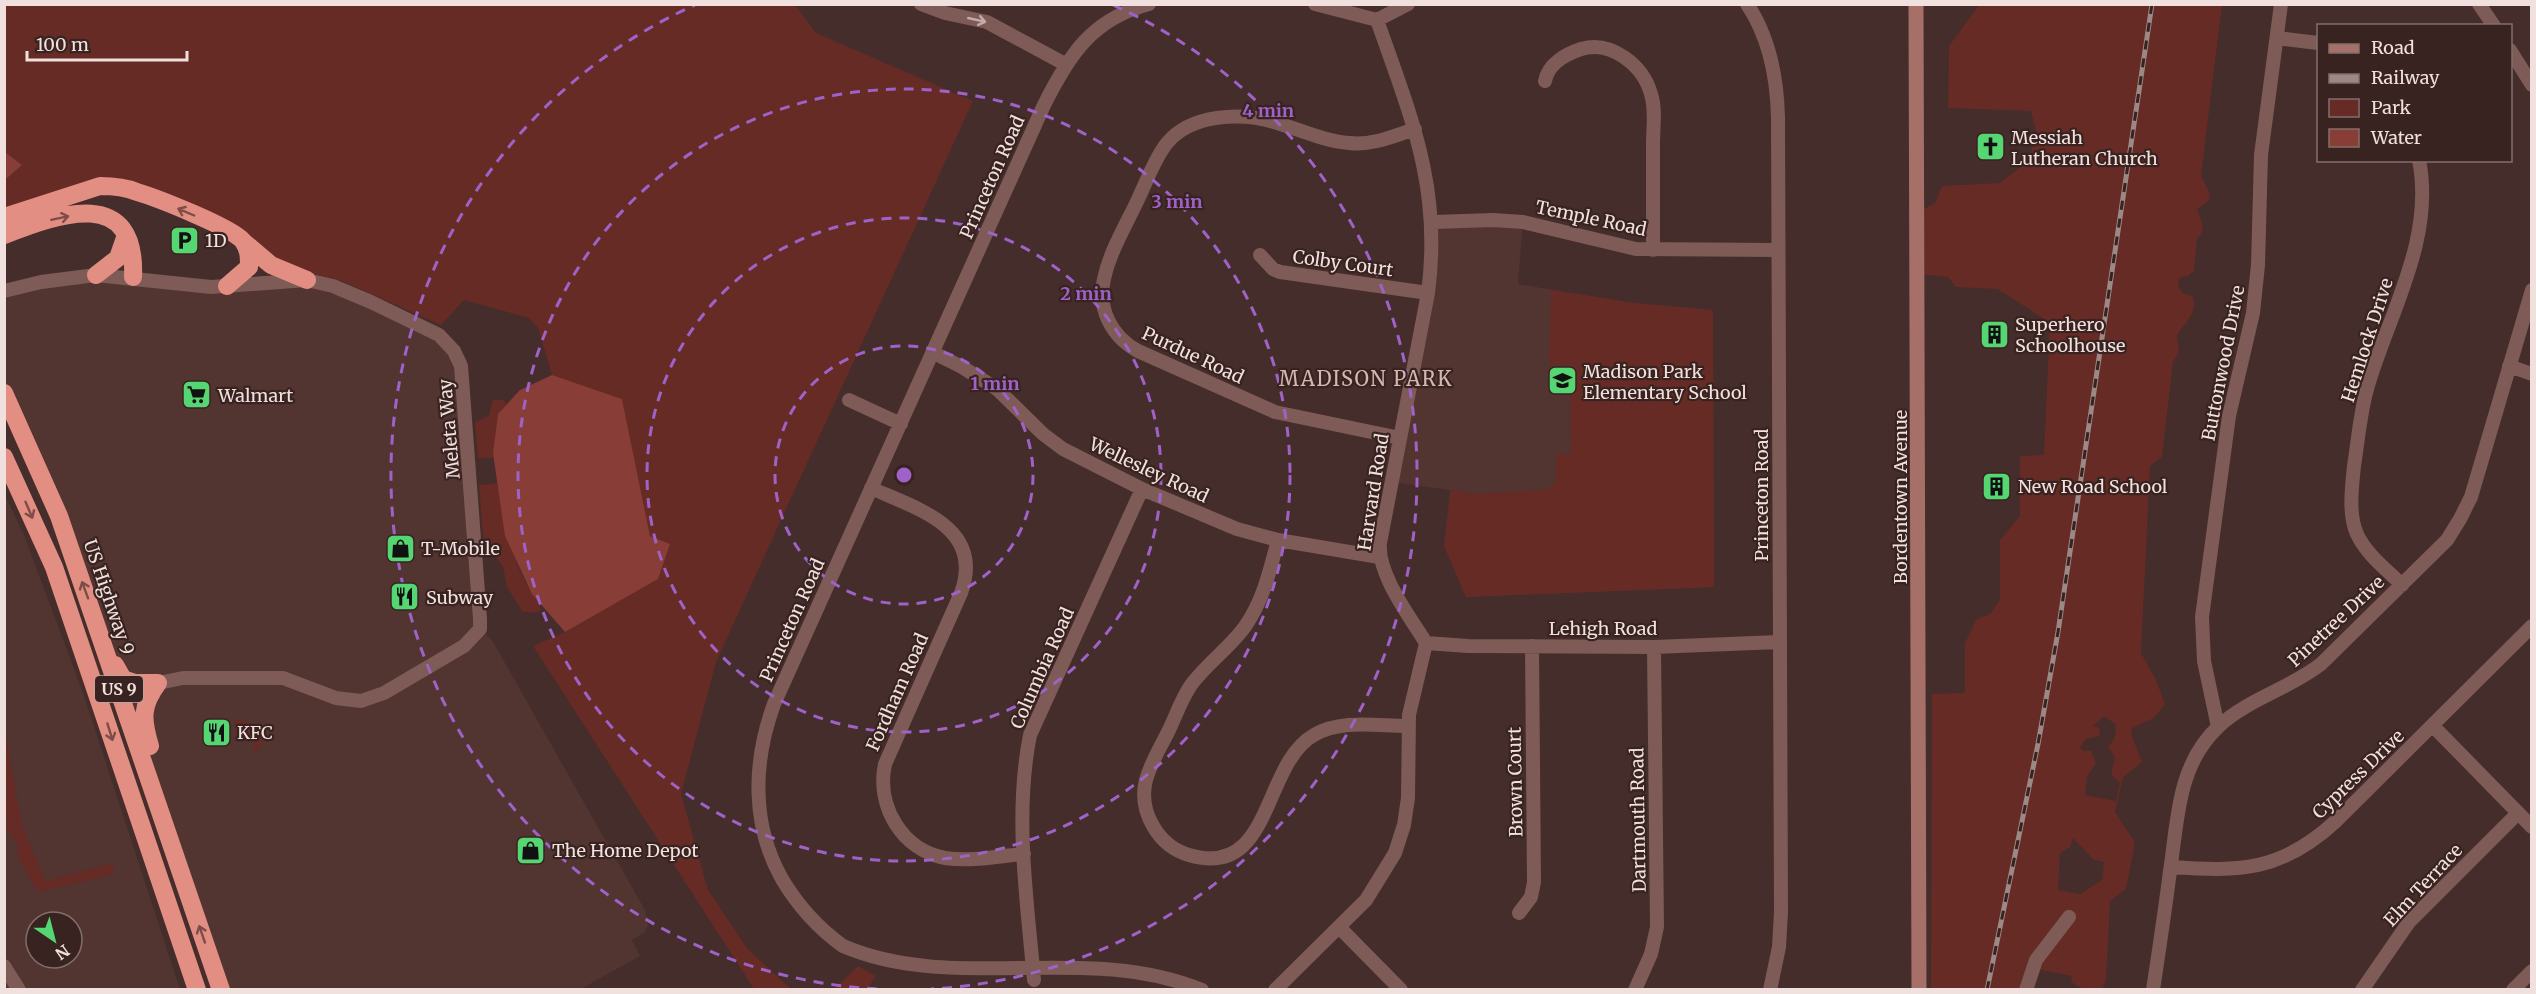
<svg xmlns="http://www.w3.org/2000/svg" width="2536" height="994" font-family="Merriweather,serif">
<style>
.built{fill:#523430;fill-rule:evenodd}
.green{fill:#662b25;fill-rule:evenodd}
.water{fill:#883e36}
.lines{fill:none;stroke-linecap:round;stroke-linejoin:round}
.street{stroke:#7e5b56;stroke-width:14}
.secondary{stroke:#a67069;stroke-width:15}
.highway{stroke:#e28e83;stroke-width:18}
.rail-casing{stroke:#9c8986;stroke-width:5}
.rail{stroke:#392320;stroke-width:3;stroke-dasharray:9;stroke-linecap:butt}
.oneway{stroke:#c2aba8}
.oneway2{stroke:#7d4e48}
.ring{fill:none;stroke:#9e62c8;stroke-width:3;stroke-dasharray:10 8}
.labels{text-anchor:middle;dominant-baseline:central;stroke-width:4.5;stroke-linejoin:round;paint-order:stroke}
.shield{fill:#392320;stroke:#b9a8a5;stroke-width:1.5}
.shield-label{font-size:16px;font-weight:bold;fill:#f0e1de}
.poi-label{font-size:18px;fill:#f0e1de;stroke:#392320;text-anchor:start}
.street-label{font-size:18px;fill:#f0e1de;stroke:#392320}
.neighbourhood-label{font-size:20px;letter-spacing:1.5px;fill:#d4b7b3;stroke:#392320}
.centre{fill:#9e62c8;stroke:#392320;stroke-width:3}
.ring-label{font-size:18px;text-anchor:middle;font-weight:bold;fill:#9e62c8;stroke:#392320;stroke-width:4.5;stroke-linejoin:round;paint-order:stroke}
</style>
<rect width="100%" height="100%" fill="#442d2a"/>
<!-- built -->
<path class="built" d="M 1433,222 L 1523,222 L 1518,284 L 1634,303 L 1713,310 L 1714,587 L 1466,597 L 1444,546 L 1450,490 L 1391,482 Z
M 96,275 L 211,287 L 307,280 L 371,302 L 454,351 L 480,629 L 492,640 L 645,910 L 648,926 L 644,933 L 632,940 L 640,956 L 581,989 L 221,989 L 178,863 L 5,393 L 4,291 Z
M 4,493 L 24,535 L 83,693 L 180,989 L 5,989 ZM 36,922 L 72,922 L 72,958 L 36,958 Z"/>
<!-- green -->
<path class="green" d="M 5,5 L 795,5 L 816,33 L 973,101 L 716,662 L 681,794 L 708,890 L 747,948 L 791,989 L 754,989 L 533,646 L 565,632 L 658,579 L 670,544 L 650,536 L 622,399 L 552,375 L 538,328 L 529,318 L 464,300 L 441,325 L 342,281 L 271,263 L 120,179 L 5,212 L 5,180 L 22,165 L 5,152 Z
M 1979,5 L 2222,5 L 2201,176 L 2210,194 L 2209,200 L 2197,209 L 2203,226 L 2201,235 L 2197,238 L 2194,271 L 2188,276 L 2180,277 L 2178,284 L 2181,292 L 2193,297 C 2198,315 2183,324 2177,336 L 2179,352 L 2173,362 L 2162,457 L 2150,466 L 2141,653 L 2156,680 L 2165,704 L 2154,718 L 2132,728 L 2131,734 L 2142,762 L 2123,777 L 2115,812 L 2135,842 L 2126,889 L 2110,901 L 2106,980 L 2102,989 L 2082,989 L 2071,982 L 2072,976 L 2032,968 L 2026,989 L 1931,989 L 1932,694 L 1965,693 L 1965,643 L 1976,620 L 1991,613 L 2000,600 L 2000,540 L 2020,516 L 2020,456 L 2044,455 L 2050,323 L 1998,289 L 1956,287 L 1948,277 L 1918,274 L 1918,212 L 1935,203 L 1942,186 L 2000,183 L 2026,163 L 2037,136 L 2031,111 L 1948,108 L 1949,46 ZM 2104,716 L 2115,724 C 2117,733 2115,741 2108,746 L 2115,758 L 2111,774 L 2120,783 L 2116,801 L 2085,795 L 2087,777 L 2096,763 L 2091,751 L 2084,751 L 2080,748 L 2086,739 L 2099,736 L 2100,728 L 2093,726 ZM 2073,838 L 2094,860 L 2104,862 L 2102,880 L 2080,894 L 2058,890 L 2060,853 L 2070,847 Z
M 1551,290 L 1634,303 L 1713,310 L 1714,587 L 1466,597 L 1444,546 L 1451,489 L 1472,494 L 1546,490 L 1556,482 L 1556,453 L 1571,455 L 1570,365 L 1549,365 Z
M 493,400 L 503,400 L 507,404 L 498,414 L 493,458 L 478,458 L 475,422 L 489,416 Z
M 497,483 C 504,525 512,569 540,603 L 540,611 L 533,613 L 522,611 L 507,587 L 503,567 L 483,537 L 479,485 Z
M 235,720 C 255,721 271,730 257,752 L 254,752 L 253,740 L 235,740 Z
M 5,731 L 22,825 L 45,881 L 114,863 L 112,875 L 38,892 L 17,855 L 18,845 L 5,826 Z
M 858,966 L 876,976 L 867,989 L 835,989 Z"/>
<!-- water -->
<path class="water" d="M 5,152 L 22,165 L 5,180 Z
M 552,375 L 622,399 L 650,536 L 670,544 L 658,579 L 565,632 L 532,594 L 505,536 L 493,453 L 498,414 L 520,390 Z"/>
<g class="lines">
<!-- street -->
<path class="street" d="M 921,4 L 945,13 L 987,22 L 1065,64
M 1149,4 C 1092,19 1069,55 1044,105 L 774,704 C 753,762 751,824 782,879 C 798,906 818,928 843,946 C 955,994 1086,942 1202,990
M 1315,4 L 1377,20 L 1408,4
M 1747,4 C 1770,38 1777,77 1778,117 L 1781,912 L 1779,947 L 1770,990
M 2479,4 L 2494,26
M 2277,38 L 2318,43
M 2510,50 L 2532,85
M 1545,81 C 1548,64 1566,54 1581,49 C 1611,40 1643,65 1651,94 C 1656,109 1653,128 1653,144 C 1653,179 1653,214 1653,250
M 1433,222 L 1493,220 L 1523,222 L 1636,249 L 1778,250
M 1260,255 L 1273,269 L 1280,272 L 1428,293
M 4,291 L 41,282 L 96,275 L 211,287 L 307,280 L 333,286 L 371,302 L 439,335 L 454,351 L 461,366 L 480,619 L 480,629 L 464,646 L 384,693 L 361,701 L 336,698 L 283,678 L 183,678 L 158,683
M 934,353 L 962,367 L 997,389 L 1043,434 L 1063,449 L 1142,489 L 1237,529 L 1278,540 L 1379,557
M 2509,366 L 2532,374
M 849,400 L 901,424
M 1400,438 L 1275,412 L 1138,351 C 1112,337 1097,309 1104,279 C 1110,250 1128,222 1140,195 C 1148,178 1155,158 1167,143 C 1191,114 1241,112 1274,122 C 1298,129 1324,141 1349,143 C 1371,146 1394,136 1415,129
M 871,488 C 917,509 985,527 961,593 L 885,764 C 876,806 902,850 945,858 C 971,862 999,856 1024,854
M 1278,540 C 1270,569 1264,599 1246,625 C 1231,647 1207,663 1191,685 C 1182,698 1176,715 1169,730 C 1161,746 1151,762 1146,780 C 1138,811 1158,846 1189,855 C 1273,880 1262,764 1314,735 C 1341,719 1377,726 1407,726
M 2402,585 C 2386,569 2366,554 2357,534 C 2348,514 2352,487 2354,466 C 2358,441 2360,414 2367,389 C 2388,315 2435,240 2419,160
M 1426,643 L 1468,646 L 1654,647 L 1779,642
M 2433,726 L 2532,827
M 2218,727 L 2204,661 L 2202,617 L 2229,416 L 2253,313 L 2258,265 L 2261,155 L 2281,4
M 2171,867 C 2241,872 2282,871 2336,821 L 2532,626
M 1519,913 L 1531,897 L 1534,882 L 1532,646
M 1339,927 L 1401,990
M 4,966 L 19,990
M 1034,980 C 1027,900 1014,815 1030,735 L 1142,489
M 1275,990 L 1366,900 L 1395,853 L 1404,825 L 1408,798 L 1409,715 L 1426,643 C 1410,617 1377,574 1380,543 L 1428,293 C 1442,188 1411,117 1377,20
M 1635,990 L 1651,954 L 1657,927 L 1654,647
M 2026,990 L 2036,960 L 2069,917
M 2153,990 C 2159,950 2165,911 2170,871 C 2178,819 2177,765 2219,726 C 2248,699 2289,689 2321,664 L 2447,540 L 2460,519 L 2471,497 L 2532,290
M 2362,990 L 2409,922 L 2518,813
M 2513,990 L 2532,971"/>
<!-- secondary -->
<path class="secondary" d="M 1916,4 L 1919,990"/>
<!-- highway -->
<path class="highway" d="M 4,217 L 100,186 C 113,186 125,187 137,192 C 157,198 231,227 243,241 C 249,249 249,257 249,267 L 227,286
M 4,235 C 60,213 137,186 133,277
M 245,243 L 271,265 L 307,280
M 96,275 L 118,258 L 126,235
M 4,393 L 59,516 L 221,990
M 4,457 L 54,567 L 197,990
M 115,665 L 123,679 L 135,683 L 158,683
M 150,746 C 142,719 141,706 158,683"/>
<defs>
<path id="rail" d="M 1987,990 L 2038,744 L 2058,632 L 2152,4"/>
</defs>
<!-- rail casing -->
<use href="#rail" class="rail-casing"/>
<!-- rail -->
<use href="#rail" class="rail"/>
</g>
<!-- one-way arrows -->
<defs><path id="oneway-shaft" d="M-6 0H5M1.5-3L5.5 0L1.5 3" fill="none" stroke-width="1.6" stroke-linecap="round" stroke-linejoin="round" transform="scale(1.5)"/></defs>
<use class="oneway" href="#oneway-shaft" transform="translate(977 20) rotate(13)"/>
<g class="oneway2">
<use href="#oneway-shaft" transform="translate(186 212) rotate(-157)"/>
<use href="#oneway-shaft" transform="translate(60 218) rotate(-12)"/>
<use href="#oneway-shaft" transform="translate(29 510) rotate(67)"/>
<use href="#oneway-shaft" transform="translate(85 590) rotate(-110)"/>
<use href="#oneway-shaft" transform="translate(110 732) rotate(73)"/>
<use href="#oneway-shaft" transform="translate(202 934) rotate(-109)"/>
</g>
<!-- distance rings -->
<g class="ring">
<circle cx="904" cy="475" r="129"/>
<circle cx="904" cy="475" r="257"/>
<circle cx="904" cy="475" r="386"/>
<path d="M877 989A515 515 0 0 1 695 5M1113 5A515 515 0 0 1 931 989"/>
</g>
<!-- icons -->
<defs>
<symbol id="church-square" viewBox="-11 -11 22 22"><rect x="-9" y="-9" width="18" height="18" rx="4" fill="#55d672" stroke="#392320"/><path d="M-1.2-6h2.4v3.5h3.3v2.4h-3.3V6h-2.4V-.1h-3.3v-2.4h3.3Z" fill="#111"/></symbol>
<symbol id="parking-square" viewBox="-11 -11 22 22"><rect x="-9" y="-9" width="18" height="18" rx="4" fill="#55d672" stroke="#392320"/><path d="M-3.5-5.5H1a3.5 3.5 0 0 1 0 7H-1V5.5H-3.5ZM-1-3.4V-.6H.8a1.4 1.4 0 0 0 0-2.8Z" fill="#111"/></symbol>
<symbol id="building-square" viewBox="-11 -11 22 22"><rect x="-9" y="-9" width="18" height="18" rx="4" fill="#55d672" stroke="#392320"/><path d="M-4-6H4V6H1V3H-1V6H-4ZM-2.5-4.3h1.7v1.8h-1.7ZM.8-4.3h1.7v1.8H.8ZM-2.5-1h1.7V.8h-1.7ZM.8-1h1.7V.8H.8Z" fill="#111"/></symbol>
<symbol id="school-square" viewBox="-11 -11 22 22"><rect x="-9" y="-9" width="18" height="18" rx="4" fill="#55d672" stroke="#392320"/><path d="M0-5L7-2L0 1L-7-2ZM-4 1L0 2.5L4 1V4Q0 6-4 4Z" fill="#111"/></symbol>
<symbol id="supermarket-square" viewBox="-11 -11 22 22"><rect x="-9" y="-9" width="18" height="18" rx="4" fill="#55d672" stroke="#392320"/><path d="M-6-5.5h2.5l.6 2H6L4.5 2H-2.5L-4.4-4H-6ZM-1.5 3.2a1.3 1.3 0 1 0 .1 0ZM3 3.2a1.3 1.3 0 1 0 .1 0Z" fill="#111"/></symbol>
<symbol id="shop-square" viewBox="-11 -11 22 22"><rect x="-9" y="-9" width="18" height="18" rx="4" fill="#55d672" stroke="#392320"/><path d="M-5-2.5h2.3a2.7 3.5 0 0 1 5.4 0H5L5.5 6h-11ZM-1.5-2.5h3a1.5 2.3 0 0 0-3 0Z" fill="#111"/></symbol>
<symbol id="restaurant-square" viewBox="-11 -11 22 22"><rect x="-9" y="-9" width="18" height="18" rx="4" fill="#55d672" stroke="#392320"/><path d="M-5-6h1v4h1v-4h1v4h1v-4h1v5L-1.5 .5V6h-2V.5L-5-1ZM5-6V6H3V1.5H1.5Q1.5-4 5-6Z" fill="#111"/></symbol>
</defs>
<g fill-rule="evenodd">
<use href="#church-square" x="1974" y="130" width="33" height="33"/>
<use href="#parking-square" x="168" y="224" width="33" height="33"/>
<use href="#building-square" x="1978" y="318" width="33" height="33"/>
<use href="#school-square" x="1546" y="364" width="33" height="33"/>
<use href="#supermarket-square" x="180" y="378" width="33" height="33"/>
<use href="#building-square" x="1980" y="470" width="33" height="33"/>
<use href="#shop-square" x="384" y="532" width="33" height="33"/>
<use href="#restaurant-square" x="388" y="580" width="33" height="33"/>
<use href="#restaurant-square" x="200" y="716" width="33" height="33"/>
<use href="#shop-square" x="514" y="834" width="33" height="33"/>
</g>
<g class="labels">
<!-- shield labels -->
<rect class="shield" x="95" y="676" width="48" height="26" rx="4.5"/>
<g class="shield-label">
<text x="119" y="689">US 9</text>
</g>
<!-- poi labels -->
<g class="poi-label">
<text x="2011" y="137">Messiah<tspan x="2011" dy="21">Lutheran Church</tspan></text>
<text x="205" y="240">1D</text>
<text x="2015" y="324">Superhero<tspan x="2015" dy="21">Schoolhouse</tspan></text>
<text x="1583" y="371">Madison Park<tspan x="1583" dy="21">Elementary School</tspan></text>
<text x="218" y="395">Walmart</text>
<text x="2018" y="486">New Road School</text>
<text x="421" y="548">T-Mobile</text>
<text x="426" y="597">Subway</text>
<text x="237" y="732">KFC</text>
<text x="552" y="850">The Home Depot</text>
</g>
<!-- street labels -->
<g class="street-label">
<text transform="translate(992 177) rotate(-66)">Princeton Road</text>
<text transform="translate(1591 218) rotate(12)">Temple Road</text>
<text transform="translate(1343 263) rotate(8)">Colby Court</text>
<text transform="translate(2367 340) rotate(-72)">Hemlock Drive</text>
<text transform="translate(1193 355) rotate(25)">Purdue Road</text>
<text transform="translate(2223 363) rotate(-79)">Buttonwood Drive</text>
<text transform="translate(449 429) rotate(-95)">Meleta Way</text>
<text transform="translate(1149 470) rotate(25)">Wellesley Road</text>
<text transform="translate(1373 492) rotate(-81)">Harvard Road</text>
<text transform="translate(1761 495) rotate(-90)">Princeton Road</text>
<text transform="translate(1900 497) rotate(-90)">Bordentown Avenue</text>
<text transform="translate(109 597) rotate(71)">US Highway 9</text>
<text transform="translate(792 620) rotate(-66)">Princeton Road</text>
<text transform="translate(2336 621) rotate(-43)">Pinetree Drive</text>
<text x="1603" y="628">Lehigh Road</text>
<text transform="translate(1042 668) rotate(-66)">Columbia Road</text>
<text transform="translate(897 692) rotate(-66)">Fordham Road</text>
<text transform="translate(2358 774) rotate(-44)">Cypress Drive</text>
<text transform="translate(1515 782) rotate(-91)">Brown Court</text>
<text transform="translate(1638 820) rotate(-91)">Dartmouth Road</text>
<text transform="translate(2423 885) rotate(-47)">Elm Terrace</text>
</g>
<!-- neighbourhood labels -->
<g class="neighbourhood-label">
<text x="1366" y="378">MADISON PARK</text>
</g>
</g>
<circle cx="904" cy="475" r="9" class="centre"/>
<g class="ring-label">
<text x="1268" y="117">4 min</text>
<text x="1177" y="208">3 min</text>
<text x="1086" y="300">2 min</text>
<text x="995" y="390">1 min</text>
</g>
<!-- border -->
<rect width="2536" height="994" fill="none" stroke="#f0e1de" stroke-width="12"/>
<!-- legend -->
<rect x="2317" y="24" width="195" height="138" fill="#392320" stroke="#826f6c" stroke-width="1.5"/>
<rect x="2329" y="44" width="30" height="9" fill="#a67069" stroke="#826f6c" stroke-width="1.5"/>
<text x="2371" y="54" font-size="18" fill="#f0e1de">Road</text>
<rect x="2329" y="74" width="30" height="9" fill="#9c8986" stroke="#826f6c" stroke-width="1.5"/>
<text x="2371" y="84" font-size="18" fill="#f0e1de">Railway</text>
<rect x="2329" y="99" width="30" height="18" fill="#662b25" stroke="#826f6c" stroke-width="1.5"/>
<text x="2371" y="114" font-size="18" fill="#f0e1de">Park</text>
<rect x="2329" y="129" width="30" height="18" fill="#883e36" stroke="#826f6c" stroke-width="1.5"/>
<text x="2371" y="144" font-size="18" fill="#f0e1de">Water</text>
<!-- north arrow -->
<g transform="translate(54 940) rotate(145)"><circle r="28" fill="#392320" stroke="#826f6c" stroke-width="1.5"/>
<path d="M0-4.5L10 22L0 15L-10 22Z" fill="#55d672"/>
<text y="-9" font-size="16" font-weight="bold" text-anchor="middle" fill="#f0e1de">N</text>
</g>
<!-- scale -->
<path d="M27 51v9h160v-9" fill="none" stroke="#f0e1de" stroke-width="3"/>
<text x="36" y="51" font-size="18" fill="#f0e1de" stroke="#392320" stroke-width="4.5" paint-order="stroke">100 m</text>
</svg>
